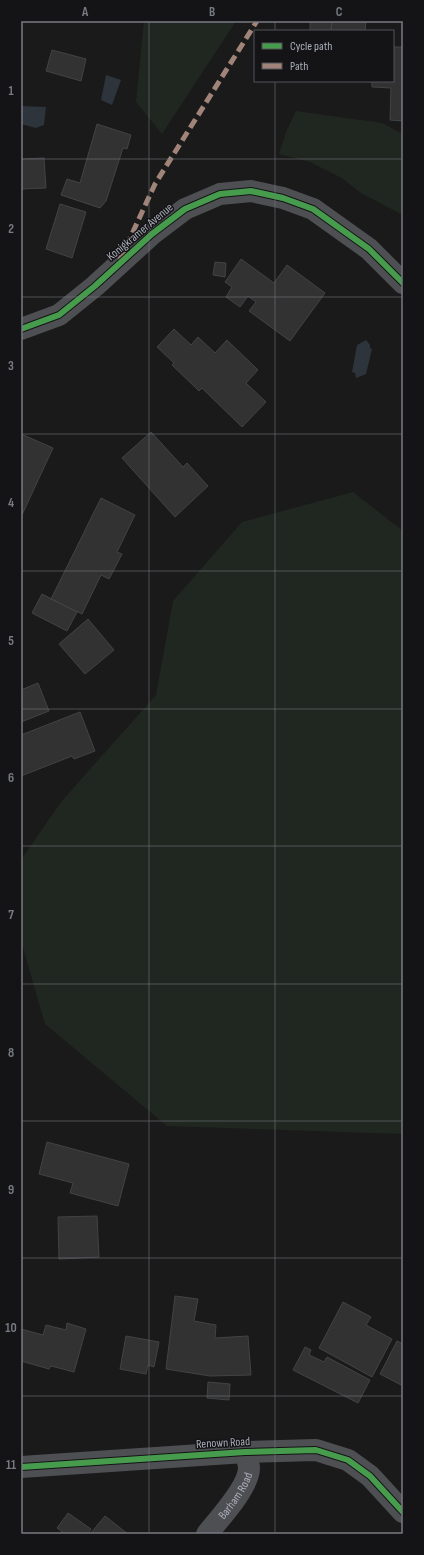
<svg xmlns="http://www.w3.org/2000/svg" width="424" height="1555" font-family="'Sofia Sans Condensed',sans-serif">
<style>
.green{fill:#202721}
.water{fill:#2d343c}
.building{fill:#323232;stroke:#424346}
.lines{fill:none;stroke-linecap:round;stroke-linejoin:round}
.minor{stroke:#4e4f53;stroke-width:22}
.quiet{stroke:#a18479;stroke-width:5;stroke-dasharray:10 5;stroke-linecap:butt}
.cycleway-casing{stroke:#141416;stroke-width:8}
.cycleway{stroke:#469c4c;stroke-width:6}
.grid{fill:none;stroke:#787b83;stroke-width:1;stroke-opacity:0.55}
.labels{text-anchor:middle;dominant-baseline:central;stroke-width:3;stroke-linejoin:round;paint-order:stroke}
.street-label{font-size:12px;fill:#abafbb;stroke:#141416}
.neatline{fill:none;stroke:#787b83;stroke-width:1.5}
.grid-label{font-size:13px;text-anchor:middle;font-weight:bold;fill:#787b83}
</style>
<rect width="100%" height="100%" fill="#1a1a1a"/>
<!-- green -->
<path class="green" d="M 144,21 L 236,21 L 162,134 L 136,102 Z
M 296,111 L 382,123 L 403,134 L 403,207 L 401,214 L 361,193 L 342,178 L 310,162 L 279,154 L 286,132 Z
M 353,492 L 403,531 L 403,1134 L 167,1126 L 45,1024 L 21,941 L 21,860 L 61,802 L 156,695 L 173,601 L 242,522 Z"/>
<!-- water -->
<path class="water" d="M 106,75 L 121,80 L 112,105 L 101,100 Z
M 21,106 L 46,107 L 44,125 L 36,128 L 21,124 Z
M 366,340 L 370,345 L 370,348 L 372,349 L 366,374 L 356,378 L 355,373 L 352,372 L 357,345 Z"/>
<!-- building -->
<path class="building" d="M 310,21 L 332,21 L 331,31 L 310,31 Z
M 332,21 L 366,21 L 365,31 L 331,31 Z
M 393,47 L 403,47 L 403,121 L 390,120 L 391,88 L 372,87 L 372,82 L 359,81 L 393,81 Z
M 52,50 L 86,59 L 81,81 L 46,71 Z
M 97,124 L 131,135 L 127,149 L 123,148 L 106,201 L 100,208 L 61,195 L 67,179 L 80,183 Z
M 44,158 L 46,188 L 21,189 L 21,159 Z
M 60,204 L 86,212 L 72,258 L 46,249 Z
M 241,259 L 274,283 L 287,265 L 325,293 L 290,341 L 249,311 L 256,302 L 248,296 L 240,307 L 226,297 L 232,287 L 225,282 Z
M 215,262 L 226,263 L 225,277 L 213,275 Z
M 174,329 L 191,345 L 198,337 L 215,353 L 227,340 L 258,370 L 246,383 L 266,402 L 242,427 L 202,388 L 199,391 L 172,365 L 174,363 L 157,347 Z
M 151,432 L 183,467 L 187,463 L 208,486 L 175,517 L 122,458 Z
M 21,434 L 53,448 L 21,517 Z
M 101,498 L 135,515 L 117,552 L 122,554 L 109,579 L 101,575 L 82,614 L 51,599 Z
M 42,594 L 77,612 L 67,631 L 32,613 Z
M 88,619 L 114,650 L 85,674 L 59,644 Z
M 38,683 L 49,711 L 21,722 L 21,690 Z
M 80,712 L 95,751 L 74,759 L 72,756 L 21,776 L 21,735 Z
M 47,1142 L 129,1164 L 118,1206 L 70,1193 L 73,1183 L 39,1174 Z
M 97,1216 L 99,1257 L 59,1259 L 58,1217 Z
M 175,1296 L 198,1299 L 194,1321 L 216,1325 L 215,1338 L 248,1336 L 251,1375 L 210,1376 L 166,1369 Z
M 343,1302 L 371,1317 L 366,1325 L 392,1339 L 372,1377 L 319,1348 Z
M 67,1323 L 86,1329 L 74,1372 L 51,1366 L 49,1369 L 21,1361 L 21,1329 L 43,1335 L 46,1325 L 66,1330 Z
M 126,1336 L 159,1342 L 154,1367 L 148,1365 L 146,1374 L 120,1369 Z
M 397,1341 L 403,1344 L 403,1386 L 380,1374 Z
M 305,1347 L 311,1350 L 309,1355 L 324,1362 L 327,1357 L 370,1380 L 358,1403 L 293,1370 Z
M 208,1382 L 230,1384 L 229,1400 L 207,1398 Z
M 68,1513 L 91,1529 L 88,1534 L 65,1534 L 57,1528 Z
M 105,1516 L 128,1534 L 90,1534 Z"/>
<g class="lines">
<!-- minor -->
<g class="minor">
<path d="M 21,329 L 59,315 L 95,286 L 152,234 L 185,209 L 220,194 L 251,191 L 283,198 L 313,209 L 369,249 L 403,283"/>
<path d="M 21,1467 L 245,1452 L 316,1450 L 348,1460 L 370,1476 L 403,1512"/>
<path id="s1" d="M 207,1534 C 219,1519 249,1487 249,1468 C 249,1463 246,1457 245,1452"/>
</g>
<!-- quiet -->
<path class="quiet" d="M 120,260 L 155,184 L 257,21"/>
<defs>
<path id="cycleway" d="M 21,329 L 59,315 L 95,286 L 152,234 L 185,209 L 220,194 L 251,191 L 283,198 L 313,209 L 369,249 L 403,283
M 21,1467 L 245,1452 L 316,1450 L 348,1460 L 370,1476 L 403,1512"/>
</defs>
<!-- cycleway casing -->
<use href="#cycleway" class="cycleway-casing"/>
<!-- cycleway -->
<use href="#cycleway" class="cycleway"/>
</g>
<!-- grid -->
<path class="grid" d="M 149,21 L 149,1534M 275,21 L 275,31M 275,81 L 275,1534M 21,159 L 403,159M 21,297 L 403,297M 21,434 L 403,434M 21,571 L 403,571M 21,709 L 403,709M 21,846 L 403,846M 21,984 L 403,984M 21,1121 L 403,1121M 21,1258 L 403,1258M 21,1396 L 403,1396"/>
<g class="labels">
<!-- street labels -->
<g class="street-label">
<text transform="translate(140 232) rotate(-40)">Konigkramer Avenue</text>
<text transform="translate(223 1443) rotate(-3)">Renown Road</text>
<text stroke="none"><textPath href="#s1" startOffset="48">Barham Road</textPath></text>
</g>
</g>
<!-- border -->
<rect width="424" height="1555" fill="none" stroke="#141416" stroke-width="44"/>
<!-- legend -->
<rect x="254" y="30" width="140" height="52" fill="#141416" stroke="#505258"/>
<rect x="262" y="43" width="20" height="6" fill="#469c4c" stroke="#505258"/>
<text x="290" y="50" font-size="12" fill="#abafbb">Cycle path</text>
<rect x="262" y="63" width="20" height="6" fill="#a18479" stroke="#505258"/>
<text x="290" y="70" font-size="12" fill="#abafbb">Path</text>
<rect x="22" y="22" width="380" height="1511" class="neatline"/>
<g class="grid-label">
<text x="85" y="16">A</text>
<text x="212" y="16">B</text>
<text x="339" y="16">C</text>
<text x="11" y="95">1</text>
<text x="11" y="233">2</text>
<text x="11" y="370">3</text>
<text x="11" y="507">4</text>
<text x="11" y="645">5</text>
<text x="11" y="782">6</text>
<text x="11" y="919">7</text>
<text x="11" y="1057">8</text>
<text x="11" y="1194">9</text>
<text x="11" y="1332">10</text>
<text x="11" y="1469">11</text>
</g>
</svg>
